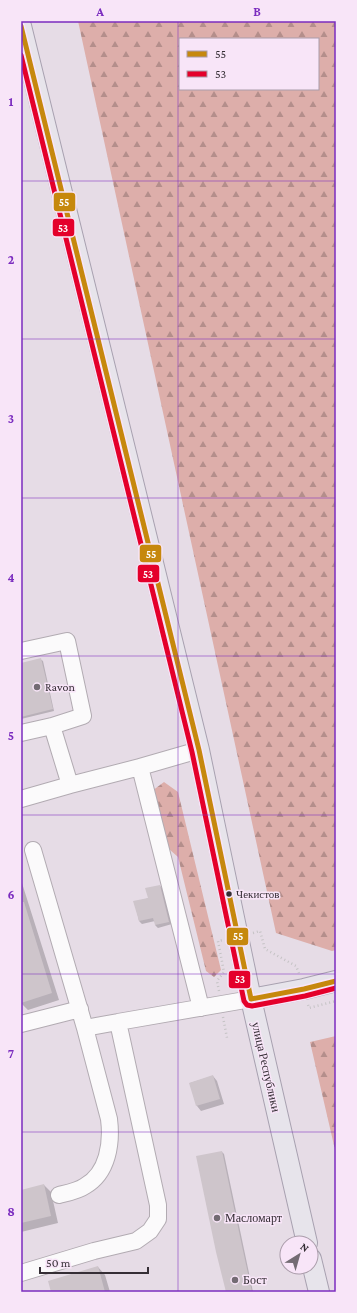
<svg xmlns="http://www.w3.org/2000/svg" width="357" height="1313" font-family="'Crimson Pro',serif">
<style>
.forest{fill:url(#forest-firs);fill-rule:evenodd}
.shadow{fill:#0003}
.building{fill:#cec5cb}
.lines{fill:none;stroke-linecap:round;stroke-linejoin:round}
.minor-casing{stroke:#b2abb2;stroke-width:18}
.major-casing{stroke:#a8a1b0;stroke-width:22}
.path{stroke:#c5c3c5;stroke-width:2.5;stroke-dasharray:1 3;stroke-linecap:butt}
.minor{stroke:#fbfafb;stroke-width:16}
.major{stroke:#e7e4eb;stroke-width:20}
.bus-1-casing{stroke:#f8e5f8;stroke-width:8}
.bus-2-casing{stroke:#f8e5f8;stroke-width:8}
.bus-1{stroke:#c6880d;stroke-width:5}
.bus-2{stroke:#e4002b;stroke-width:5}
.grid{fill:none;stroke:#7b2cbf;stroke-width:1;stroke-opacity:0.55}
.poi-dot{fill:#736b73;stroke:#f8e5f8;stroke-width:1.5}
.bus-dot{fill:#352e35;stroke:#f8e5f8;stroke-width:1.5}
.labels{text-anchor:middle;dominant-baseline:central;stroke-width:3;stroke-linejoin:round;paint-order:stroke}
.bus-label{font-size:11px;fill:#352e35;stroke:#f8e5f8;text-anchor:start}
.poi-label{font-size:12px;fill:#352e35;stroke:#f8e5f8;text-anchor:start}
.street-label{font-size:12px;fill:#352e35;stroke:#f8e5f8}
.line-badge{stroke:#f8e5f8;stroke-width:1.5}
.badge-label{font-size:11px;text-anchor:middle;font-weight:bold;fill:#fff}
.neatline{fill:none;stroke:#7b2cbf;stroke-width:1.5}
.grid-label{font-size:13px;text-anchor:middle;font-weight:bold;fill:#7b2cbf}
</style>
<defs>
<pattern id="forest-firs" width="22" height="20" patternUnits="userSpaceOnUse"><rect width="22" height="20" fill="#ddaeaa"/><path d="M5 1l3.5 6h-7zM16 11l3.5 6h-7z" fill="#b48e8b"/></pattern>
</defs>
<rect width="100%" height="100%" fill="#e6dce6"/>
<!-- forest -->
<path class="forest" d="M 78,21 L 336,21 L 336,950 L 332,951 L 276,933 ZM 180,39 L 318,39 L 318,89 L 180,89 Z
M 164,782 L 178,792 L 221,970 L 214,977 L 206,971 L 178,857 L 160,841 L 148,794 Z
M 336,1036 L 336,1154 L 310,1042 Z"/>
<!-- shadow -->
<path class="shadow" d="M 40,659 L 43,661 L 54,711 L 21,719 L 21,664 Z
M 21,880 L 59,1000 L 28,1010 L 21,1003 Z
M 160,886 L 163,889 L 172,924 L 158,928 L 155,925 L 155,921 L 142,924 L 139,921 L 135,902 L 149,898 Z
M 213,1076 L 217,1081 L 224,1104 L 201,1111 L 197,1106 L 190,1083 Z
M 222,1152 L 224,1154 L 253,1292 L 226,1292 Z
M 44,1185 L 51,1192 L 58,1223 L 21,1232 L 21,1191 Z
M 98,1267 L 105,1275 L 110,1292 L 52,1292 Z"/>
<!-- building -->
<path class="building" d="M 41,658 L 53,709 L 21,717 L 21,663 Z
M 160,885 L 169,922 L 155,925 L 153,918 L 139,921 L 133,901 L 148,898 L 145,888 Z
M 21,902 L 24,902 L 52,993 L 21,1003 Z
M 213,1075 L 220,1099 L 196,1106 L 189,1083 Z
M 222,1151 L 242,1246 L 252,1292 L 226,1292 L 216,1252 L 196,1156 Z
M 44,1184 L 51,1216 L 21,1223 L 21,1190 Z
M 98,1266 L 105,1292 L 51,1292 L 48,1281 Z"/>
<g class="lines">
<defs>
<path id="minor" d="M 21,651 L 67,641 L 83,716 L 52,726 L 21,733
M 52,726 L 70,785
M 199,750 L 140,767 L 201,1008
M 21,799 L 70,785 L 140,767
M 33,850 L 85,1028 L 118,1022
M 21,1024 L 80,1009
M 59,1195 C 67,1193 78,1191 85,1186 C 108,1173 112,1143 109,1119 L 85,1028
M 21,1273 L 94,1251 L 136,1241 L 150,1231 L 158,1219 L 158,1205 L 118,1022 L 251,999"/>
<path id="major" d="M 21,26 L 199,750 L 251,999 L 307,1243
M 251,999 L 304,989 L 336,981
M 311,1259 L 319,1292"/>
</defs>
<!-- minor casing -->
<use href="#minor" class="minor-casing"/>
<!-- major casing -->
<use href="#major" class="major-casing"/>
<!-- path -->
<path class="path" d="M 253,933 L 260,931 L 265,949 L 296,966 L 299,973
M 219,991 L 217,981 L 224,972 L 218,941 L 223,940
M 308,1005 L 309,1008 L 336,1001
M 223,1017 L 227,1038"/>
<!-- minor -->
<use href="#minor" class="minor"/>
<!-- major -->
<use href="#major" class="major"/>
<defs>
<path id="bus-1" d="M 21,26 L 199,750 L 251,999 L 304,989 L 336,981"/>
<path id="bus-2" d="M 21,55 L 192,752 L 244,1001 L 247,1005 L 252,1006 L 305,996 L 336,988"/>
</defs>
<!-- bus-1 casing -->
<use href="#bus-1" class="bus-1-casing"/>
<!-- bus-2 casing -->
<use href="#bus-2" class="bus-2-casing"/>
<!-- bus-1 -->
<use href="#bus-1" class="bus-1"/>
<!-- bus-2 -->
<use href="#bus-2" class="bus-2"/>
</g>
<!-- grid -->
<path class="grid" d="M 178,21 L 178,1292M 21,181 L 336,181M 21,339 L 336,339M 21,498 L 336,498M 21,656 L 336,656M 21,815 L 336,815M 21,974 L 336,974M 21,1132 L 336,1132"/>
<!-- markers -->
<g class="poi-dot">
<circle cx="37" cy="687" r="4"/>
<circle cx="217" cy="1218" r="4"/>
<circle cx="235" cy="1280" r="4"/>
</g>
<circle class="bus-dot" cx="229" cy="894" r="3.5"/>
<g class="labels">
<!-- bus labels -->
<g class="bus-label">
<text x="236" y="894">Чекистов</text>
</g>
<!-- poi labels -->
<g class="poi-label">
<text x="45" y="687">Ravon</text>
<text x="225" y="1218">Масломарт</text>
<text x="243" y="1280">Бост</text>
</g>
<!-- street labels -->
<g class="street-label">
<text transform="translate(266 1067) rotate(77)">улица Республики</text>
</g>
</g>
<g class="line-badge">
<rect x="53" y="192" width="23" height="20" rx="4" fill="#c6880d"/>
<rect x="52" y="218" width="23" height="19" rx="4" fill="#e4002b"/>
<rect x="139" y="544" width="23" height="19" rx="4" fill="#c6880d"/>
<rect x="137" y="564" width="23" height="19" rx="4" fill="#e4002b"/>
<rect x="226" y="927" width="23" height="19" rx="4" fill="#c6880d"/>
<rect x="228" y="970" width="23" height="19" rx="4" fill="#e4002b"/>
</g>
<g class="badge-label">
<text x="64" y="206">55</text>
<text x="63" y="232">53</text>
<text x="151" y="558">55</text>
<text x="148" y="578">53</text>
<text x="238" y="940">55</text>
<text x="240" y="983">53</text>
</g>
<!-- border -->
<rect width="357" height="1313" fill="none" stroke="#f8e5f8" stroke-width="44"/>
<!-- legend -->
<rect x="179" y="38" width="140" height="52" fill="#f8e5f8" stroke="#aa9caa"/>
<rect x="187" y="51" width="20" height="6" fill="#c6880d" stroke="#aa9caa"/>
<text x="215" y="58" font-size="12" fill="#352e35">55</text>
<rect x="187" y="71" width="20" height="6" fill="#e4002b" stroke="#aa9caa"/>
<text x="215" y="78" font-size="12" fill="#352e35">53</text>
<!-- north arrow -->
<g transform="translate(299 1255) rotate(37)"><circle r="19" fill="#f8e5f8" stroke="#aa9caa"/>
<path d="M0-3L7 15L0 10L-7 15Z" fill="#736b73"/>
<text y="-6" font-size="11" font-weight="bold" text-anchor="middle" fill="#352e35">N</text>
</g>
<!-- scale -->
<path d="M40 1267v6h108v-6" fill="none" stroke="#352e35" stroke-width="2"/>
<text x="46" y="1267" font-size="12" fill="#352e35" stroke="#f8e5f8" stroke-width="3" paint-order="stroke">50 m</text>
<rect x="22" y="22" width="313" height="1269" class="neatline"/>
<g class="grid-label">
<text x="100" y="16">A</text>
<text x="257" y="16">B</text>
<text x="11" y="106">1</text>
<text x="11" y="264">2</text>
<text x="11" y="423">3</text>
<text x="11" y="582">4</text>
<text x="11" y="740">5</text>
<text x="11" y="899">6</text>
<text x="11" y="1058">7</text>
<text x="11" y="1216">8</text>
</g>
</svg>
